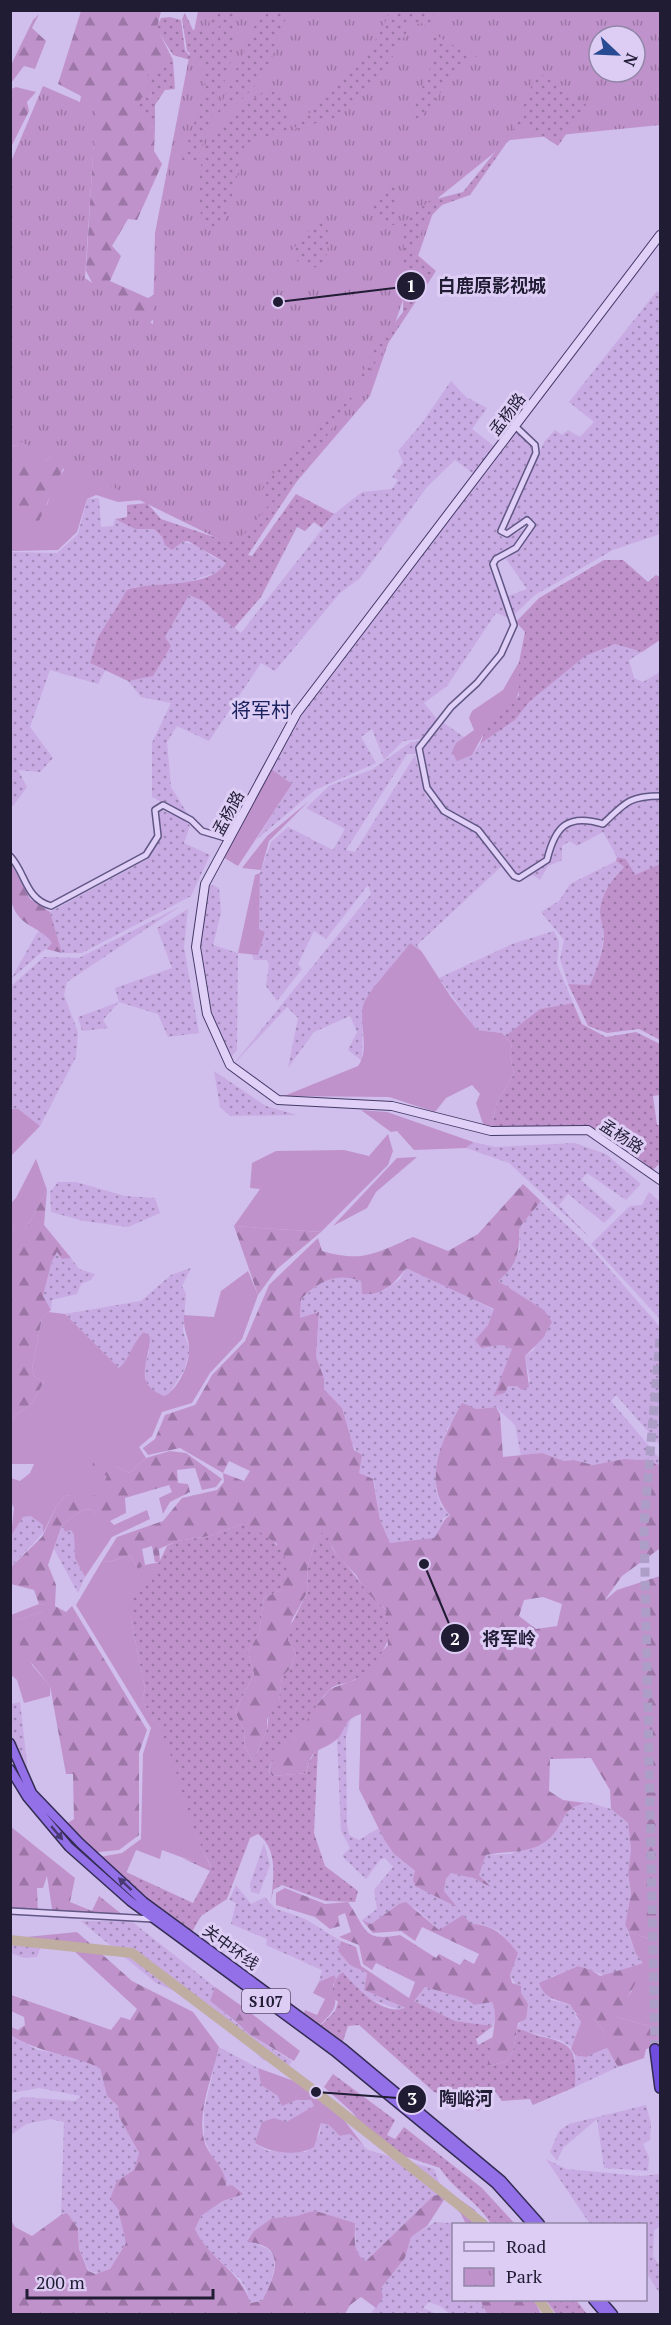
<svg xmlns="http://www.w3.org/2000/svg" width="671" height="2325" font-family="'PT Serif','Noto Sans SC',serif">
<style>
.farmland{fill:url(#farmland-dots)}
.grass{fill:#c092cb}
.forest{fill:url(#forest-firs);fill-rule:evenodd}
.park{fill:url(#park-tufts);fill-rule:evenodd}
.garden{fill:url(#garden-dots)}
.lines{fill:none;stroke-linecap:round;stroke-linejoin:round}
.river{stroke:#bfada1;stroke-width:10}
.motorway-tunnel{stroke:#ad9ec8;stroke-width:9;stroke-dasharray:9 4.5;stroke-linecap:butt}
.minor-casing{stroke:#615785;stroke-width:8}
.secondary-casing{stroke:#433a66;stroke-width:10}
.trunk-casing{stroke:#322c52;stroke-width:11}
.motorway-casing{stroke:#322c52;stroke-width:12}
.minor{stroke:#e0d0f8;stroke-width:5}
.secondary{stroke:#e0d0f8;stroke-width:8}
.trunk{stroke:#9470e8;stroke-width:8}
.motorway{stroke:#714dde;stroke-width:9}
.oneway{fill:#493973}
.labels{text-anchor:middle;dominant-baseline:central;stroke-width:6;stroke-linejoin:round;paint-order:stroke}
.shield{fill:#ddcdf5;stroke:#59516e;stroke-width:1.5}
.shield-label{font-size:15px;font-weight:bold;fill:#201c34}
.street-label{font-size:16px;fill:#201c34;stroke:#ddcdf5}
.quarter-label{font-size:20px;fill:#1b2260;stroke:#ddcdf5}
.leader{fill:none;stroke:#201c34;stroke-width:2}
.callout-dot{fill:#201c34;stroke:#ddcdf5;stroke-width:2}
.mark-label{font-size:18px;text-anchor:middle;font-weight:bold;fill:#fff}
.callout-label{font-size:18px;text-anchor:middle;font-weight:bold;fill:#201c34;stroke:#ddcdf5;stroke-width:6;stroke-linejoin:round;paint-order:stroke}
</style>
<defs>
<pattern id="farmland-dots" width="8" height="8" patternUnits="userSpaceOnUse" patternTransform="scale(1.5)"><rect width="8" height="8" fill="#c8abe2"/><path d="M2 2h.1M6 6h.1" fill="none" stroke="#a28ab8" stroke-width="1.8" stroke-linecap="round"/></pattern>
<pattern id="forest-firs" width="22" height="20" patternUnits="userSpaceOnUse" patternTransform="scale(1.5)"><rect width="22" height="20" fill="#c092cb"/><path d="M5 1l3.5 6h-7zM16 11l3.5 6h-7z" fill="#9c76a6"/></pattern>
<pattern id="park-tufts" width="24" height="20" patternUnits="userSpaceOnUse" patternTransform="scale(1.5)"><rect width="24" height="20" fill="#c092cb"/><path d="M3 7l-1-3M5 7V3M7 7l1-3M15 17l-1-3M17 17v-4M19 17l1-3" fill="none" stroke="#9c76a6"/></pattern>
<pattern id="garden-dots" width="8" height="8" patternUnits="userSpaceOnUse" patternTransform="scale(1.5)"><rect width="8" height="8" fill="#c092cb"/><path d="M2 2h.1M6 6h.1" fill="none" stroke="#9c76a6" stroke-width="1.8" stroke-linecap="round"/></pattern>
</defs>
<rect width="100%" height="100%" fill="#d0beed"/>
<!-- farmland -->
<path class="farmland" d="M 657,291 L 660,294 L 660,534 L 613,550 L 535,595 L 514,615 L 505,597 L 527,589 L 506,559 L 520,549 L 535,521 L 528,519 L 505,532 L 544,442 L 555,430 L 562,435 L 568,430 L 580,437 L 594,422 L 569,402 Z
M 451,381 L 466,397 L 487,408 L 472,429 L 495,447 L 474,474 L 455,460 L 427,487 L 360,578 L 340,593 L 275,671 L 261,663 L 209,741 L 177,726 L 167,742 L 171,787 L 190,818 L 152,797 L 152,743 L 171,703 L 141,697 L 128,681 L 141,677 L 189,595 L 203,601 L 241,633 L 334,514 L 362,492 L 392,489 L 398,480 L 392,477 L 403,462 L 398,451 L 422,423 Z
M 515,431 L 530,444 L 535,451 L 497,533 L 505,539 L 530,526 L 516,546 L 490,566 L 509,618 L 496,613 L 447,686 L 424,703 L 440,723 L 429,738 L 403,741 L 384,760 L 372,729 L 361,737 L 376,763 L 315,790 L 256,840 L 292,784 L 270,768 L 302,709 Z
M 99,498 L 101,527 L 113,526 L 115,519 L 135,529 L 154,529 L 162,537 L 200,546 L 211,556 L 226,563 L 221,571 L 188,582 L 135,587 L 121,599 L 98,637 L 90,663 L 105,671 L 98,684 L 50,670 L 30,727 L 53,758 L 40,772 L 18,770 L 27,787 L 13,806 L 11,805 L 11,552 L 57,553 L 78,534 L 87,499 Z
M 615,644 L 642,652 L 629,660 L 634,678 L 643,682 L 660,672 L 660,864 L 635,876 L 626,859 L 617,857 L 603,832 L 577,846 L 570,841 L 562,846 L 562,860 L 548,866 L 540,880 L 533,875 L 518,881 L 476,826 L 443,810 L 428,791 L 419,754 L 444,723 L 464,737 L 456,743 L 472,755 L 480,744 L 515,720 L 530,701 L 553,680 L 585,655 Z
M 425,741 L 415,754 L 407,754 L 346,850 L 355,852 L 415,755 L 426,796 L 443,814 L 474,830 L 503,865 L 417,945 L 422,952 L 410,944 L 390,971 L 380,979 L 363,1008 L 362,1061 L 348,1050 L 357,1032 L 350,1016 L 314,1032 L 288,1068 L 298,1018 L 287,1007 L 232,1066 L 371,894 L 368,885 L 326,939 L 314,931 L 298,964 L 302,969 L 277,1001 L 266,986 L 269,964 L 267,960 L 254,960 L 251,952 L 258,954 L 265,932 L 259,929 L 260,873 L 271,842 L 288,827 L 333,850 L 345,829 L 306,808 L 329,786 L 373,769 L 411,742 Z
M 159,809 L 183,818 L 190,826 L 184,843 L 210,855 L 191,896 L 82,953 L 62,953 L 50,912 L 146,860 L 161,835 Z
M 616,861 L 624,867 L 615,876 L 600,913 L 604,934 L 599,964 L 590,985 L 568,984 L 560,959 L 564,940 L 541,912 L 559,901 L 570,884 Z
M 209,884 L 219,888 L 221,913 L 213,945 L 238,953 L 237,1050 L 228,1061 L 219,1048 L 200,976 L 198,923 Z
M 179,907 L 67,982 L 64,995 L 78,1032 L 76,1057 L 40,1126 L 18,1110 L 11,1110 L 10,987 L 44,957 L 79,958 Z
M 188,909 L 184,947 L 199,1033 L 168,1037 L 158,1014 L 119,1002 L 103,1020 L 108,1028 L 82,1031 L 78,1017 L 119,1002 L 115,988 L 172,968 L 157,928 Z
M 40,930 L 52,943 L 11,979 L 37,933 Z
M 554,931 L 559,942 L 557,964 L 573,1003 L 540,1009 L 505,1036 L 502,1033 L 477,1030 L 439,978 L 512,944 Z
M 214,1071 L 266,1106 L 297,1115 L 230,1116 L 220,1107 Z
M 473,1142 L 495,1147 L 575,1143 L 606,1154 L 641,1184 L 626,1200 L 587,1173 L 581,1180 L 616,1211 L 604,1223 L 568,1194 L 559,1205 L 590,1238 L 509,1163 L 466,1148 Z
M 58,1182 L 76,1182 L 125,1196 L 155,1198 L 160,1213 L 128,1227 L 84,1221 L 51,1212 L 50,1192 Z
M 649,1192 L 660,1202 L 660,1319 L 591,1244 L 630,1206 L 642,1205 Z
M 541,1201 L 591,1248 L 660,1327 L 660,1395 L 658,1398 L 660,1402 L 660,1445 L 616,1395 L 611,1401 L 660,1459 L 660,1465 L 644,1460 L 624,1459 L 593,1465 L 574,1460 L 564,1461 L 542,1453 L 521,1456 L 515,1425 L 496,1407 L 476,1409 L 453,1420 L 447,1429 L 436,1470 L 436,1490 L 441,1506 L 450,1514 L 443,1519 L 440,1530 L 434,1538 L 425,1541 L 390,1543 L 380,1520 L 374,1480 L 359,1474 L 358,1454 L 350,1440 L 342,1408 L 324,1389 L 324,1378 L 316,1357 L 319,1313 L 300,1319 L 301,1299 L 328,1277 L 349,1277 L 361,1281 L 362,1293 L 369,1294 L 385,1290 L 400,1279 L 406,1268 L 429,1277 L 494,1310 L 488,1325 L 475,1340 L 481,1348 L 502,1345 L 513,1349 L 495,1395 L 505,1393 L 508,1386 L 530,1382 L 525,1356 L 534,1350 L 544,1310 L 497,1281 L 520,1250 L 519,1228 Z
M 57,1251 L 62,1259 L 71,1258 L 79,1269 L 95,1274 L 91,1280 L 81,1284 L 77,1294 L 52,1300 L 51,1310 L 43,1297 L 52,1261 Z
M 191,1268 L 182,1286 L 186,1294 L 183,1331 L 190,1350 L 184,1370 L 170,1393 L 165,1396 L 151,1390 L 147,1386 L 144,1370 L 149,1352 L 145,1332 L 137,1339 L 128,1361 L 119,1368 L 65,1314 L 141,1301 L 171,1275 Z
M 32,1516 L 43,1525 L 43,1533 L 11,1567 L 11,1536 L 23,1517 Z
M 62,1525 L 65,1532 L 71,1529 L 74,1535 L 75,1558 L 85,1577 L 78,1593 L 54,1549 Z
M 20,1702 L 27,1763 L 25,1779 L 11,1756 L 11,1704 Z
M 351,1717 L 346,1736 L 347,1825 L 349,1835 L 359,1840 L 379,1828 L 394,1854 L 455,1905 L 444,1891 L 446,1879 L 451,1873 L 457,1872 L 489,1885 L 479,1875 L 486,1855 L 511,1854 L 557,1828 L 562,1817 L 578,1804 L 587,1802 L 611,1809 L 628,1823 L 631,1849 L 628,1873 L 631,1894 L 625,1925 L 636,1954 L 643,1963 L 606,1976 L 578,1966 L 551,1977 L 551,2000 L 572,2005 L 576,2018 L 581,2022 L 572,2048 L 562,2041 L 517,2029 L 528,2004 L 510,1975 L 516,1953 L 499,1931 L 481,1924 L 439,1930 L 415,1908 L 399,1904 L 371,1924 L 362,1920 L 377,1909 L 374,1890 L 393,1867 L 385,1858 L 380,1860 L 366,1879 L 342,1856 L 350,1848 L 341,1831 L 337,1739 L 346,1721 Z
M 264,1843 L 270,1865 L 259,1894 L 251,1892 L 250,1884 Z
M 236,1885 L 251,1904 L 265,1897 L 274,1908 L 305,1919 L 341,1941 L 338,1951 L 350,1965 L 367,1973 L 364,1990 L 408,2009 L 400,2010 L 364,1997 L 343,1972 L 336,1979 L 333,1975 L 319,1982 L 322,1970 L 266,1945 L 267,1939 L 231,1924 L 236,1903 L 229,1900 Z
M 81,1921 L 131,1921 L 215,1987 L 210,2001 L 249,2034 L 292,2061 L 288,2067 L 263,2060 L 224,2021 L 208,2016 L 199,2002 L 156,1983 Z
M 10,1936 L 26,1937 L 42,1943 L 37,1957 L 24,1958 L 11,1953 Z
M 425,1987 L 466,1999 L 474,2005 L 492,2002 L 496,2007 L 493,2026 L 455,2021 L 428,2009 L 414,2001 Z
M 10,2035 L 38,2050 L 78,2057 L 100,2068 L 107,2096 L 118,2106 L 119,2117 L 139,2153 L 134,2170 L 117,2181 L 118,2209 L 126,2243 L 110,2269 L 103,2274 L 89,2271 L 79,2249 L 78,2228 L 68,2214 L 61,2215 L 64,2122 L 51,2119 L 26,2124 L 11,2135 L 11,2103 L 23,2097 L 75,2101 L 81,2096 L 39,2088 L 11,2093 Z
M 219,2047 L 258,2068 L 261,2085 L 278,2096 L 311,2100 L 314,2106 L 286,2122 L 261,2128 L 255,2144 L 268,2151 L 306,2152 L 320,2133 L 321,2123 L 329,2125 L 340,2136 L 350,2134 L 368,2150 L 434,2169 L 441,2187 L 448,2192 L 433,2196 L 366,2261 L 360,2258 L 356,2251 L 355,2223 L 316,2211 L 297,2216 L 272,2218 L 254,2231 L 247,2240 L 268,2249 L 274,2257 L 274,2268 L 270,2287 L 262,2301 L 249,2303 L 247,2290 L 240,2279 L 200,2242 L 195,2229 L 201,2216 L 224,2201 L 245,2194 L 232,2185 L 226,2186 L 204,2139 L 204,2110 Z
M 607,2048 L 618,2067 L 575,2087 L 575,2055 L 594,2054 Z
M 646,2105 L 651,2123 L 650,2140 L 643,2144 L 649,2157 L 648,2171 L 604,2168 L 597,2119 L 563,2148 L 557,2161 L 550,2152 L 559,2131 L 569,2124 Z
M 546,2159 L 566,2169 L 641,2176 L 660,2174 L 660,2226 L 654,2230 L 653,2256 L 660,2266 L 660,2294 L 646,2272 L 646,2224 L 590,2224 Z
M 435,2222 L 466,2224 L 454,2224 L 454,2300 L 480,2300 L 487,2314 L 450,2314 L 440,2306 L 429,2302 L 423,2308 L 437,2314 L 370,2314 L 378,2305 L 381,2288 L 405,2258 L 411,2237 Z"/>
<!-- grass -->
<path class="grass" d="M 10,428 L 153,499 L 118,502 L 96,495 L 87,499 L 77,532 L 58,550 L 11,551 L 11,519 L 47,505 L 56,480 L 64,470 L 57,453 L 43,462 L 34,462 L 19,445 L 11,446 Z
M 519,662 L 520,689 L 515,702 L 483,735 L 472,755 L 457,761 L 452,752 L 456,743 L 474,730 L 469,718 L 472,711 L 503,690 Z
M 270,768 L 292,784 L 238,866 L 221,856 Z
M 309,801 L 269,841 L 261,870 L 242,868 L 267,836 Z
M 260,873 L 259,929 L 265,932 L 258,955 L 238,953 L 255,875 Z
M 410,943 L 422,952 L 451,997 L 477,1030 L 502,1033 L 512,1044 L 510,1055 L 514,1074 L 497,1102 L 491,1128 L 484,1127 L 476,1103 L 480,1094 L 472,1085 L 446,1098 L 435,1112 L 389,1097 L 284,1096 L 358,1066 C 370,1050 359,1024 363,1006 C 368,990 399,959 410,943 Z
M 11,1109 L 18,1109 L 40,1126 L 11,1156 Z
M 361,1110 L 387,1112 L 473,1142 L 466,1148 L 414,1150 L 397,1131 L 391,1132 Z
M 388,1134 L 393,1151 L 388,1165 L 321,1232 L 234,1226 L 260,1189 L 250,1188 L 252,1163 L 276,1151 L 344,1150 L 369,1156 Z
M 417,1157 L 376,1192 L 367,1208 L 333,1226 L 397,1158 Z
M 36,1159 L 47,1190 L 27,1227 L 15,1233 L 11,1224 L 11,1203 L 16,1198 Z
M 248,1271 L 258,1295 L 242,1339 L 210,1373 L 192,1403 L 162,1412 L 152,1436 L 139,1447 L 146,1458 L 129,1473 L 115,1466 C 108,1475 103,1495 91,1498 C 83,1499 74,1495 65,1496 L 56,1507 L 43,1533 L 43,1525 L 31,1516 L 23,1517 L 11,1536 L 14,1508 L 11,1502 L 11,1478 L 20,1481 L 30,1473 L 34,1464 L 11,1464 L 11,1419 L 32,1403 L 44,1382 L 34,1376 L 32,1369 L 42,1318 L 48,1312 L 65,1314 L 119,1368 C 131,1358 132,1342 144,1332 L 150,1337 C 149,1364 132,1384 165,1396 C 178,1389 190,1363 189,1349 C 189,1336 183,1332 184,1315 L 214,1317 L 221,1291 Z
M 84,1509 L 93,1510 L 99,1521 L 110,1521 L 114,1525 L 147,1510 L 150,1519 L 112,1537 L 85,1577 L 75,1558 L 74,1535 L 71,1530 L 65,1532 L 62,1525 Z
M 130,1555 L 138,1569 L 145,1565 L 160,1562 L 131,1620 L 145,1689 L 142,1701 C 175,1743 176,1777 193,1825 C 198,1839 205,1854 211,1868 L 162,1850 L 160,1859 L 136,1850 L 122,1883 L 94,1858 L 122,1853 L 141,1839 L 143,1754 L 151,1728 L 76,1605 L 102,1561 L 109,1562 Z
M 39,1604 L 46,1605 L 41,1612 L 18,1620 L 32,1665 L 50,1686 L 50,1696 L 24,1703 L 17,1680 L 11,1675 L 11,1615 Z
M 628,1931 L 660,1943 L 660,2038 L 656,2028 L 617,2017 L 619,2009 L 632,1991 L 631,1967 L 643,1963 L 636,1954 Z
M 334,1975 L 336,1979 L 333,1985 C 340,2012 331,2011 315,2031 L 301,2021 L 305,2010 L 317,2015 L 325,1999 L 313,1993 L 319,1982 Z
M 215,1987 L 243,2007 L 235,2021 L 210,2001 Z
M 575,2014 L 594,2019 L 603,2029 L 607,2048 L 586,2057 L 575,2055 L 571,2049 L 581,2022 Z
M 258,2068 L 313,2088 L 327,2098 L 364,2146 L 350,2134 L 340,2136 L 329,2125 L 321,2123 L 314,2147 C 297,2157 271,2153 255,2143 L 262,2122 L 274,2118 L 286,2122 L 314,2106 L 311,2100 L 296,2100 L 282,2106 L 278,2096 L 261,2085 Z"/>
<!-- forest -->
<path class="forest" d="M 81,11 L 161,11 L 157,28 L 173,60 C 157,76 143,101 149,125 L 155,128 L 154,151 L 162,164 L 137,220 L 128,219 L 112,246 L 121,256 L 110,281 L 148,298 L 173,284 L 191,288 L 148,324 L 102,302 L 86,271 L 94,136 L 77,119 L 81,96 L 58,84 Z
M 39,14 L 32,28 L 46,41 L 35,69 L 24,66 L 11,83 L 11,65 L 33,20 Z
M 16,87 L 36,92 L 27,102 L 29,111 L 11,147 L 11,89 Z
M 19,445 L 25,449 L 34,462 L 43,462 L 57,453 L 67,460 L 38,523 L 29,525 L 11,519 L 11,446 Z
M 10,861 L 30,899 L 50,912 L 62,953 L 46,949 L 52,943 C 44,932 36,930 26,923 C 5,908 10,883 10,861 Z
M 523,1184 L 541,1201 L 519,1228 C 520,1251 517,1266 498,1281 L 544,1310 L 552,1322 L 543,1338 L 525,1356 L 529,1387 L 522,1390 L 517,1386 L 508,1386 L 505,1393 L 494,1396 L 512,1349 L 502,1345 L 481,1348 L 475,1340 L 488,1325 L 494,1309 L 406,1268 C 395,1283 383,1296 362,1294 L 361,1281 C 335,1272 320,1281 301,1299 L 300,1318 L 319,1312 L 316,1357 L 324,1378 L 324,1389 L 342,1408 L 354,1450 L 362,1455 L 359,1473 L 373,1479 L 380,1520 L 390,1543 L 434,1538 C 441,1530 441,1521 450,1515 C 420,1483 444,1435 462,1403 L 476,1409 L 496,1407 L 500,1414 L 503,1457 L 542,1453 L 564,1461 L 574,1460 L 593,1465 L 624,1459 L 644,1460 L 660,1465 L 659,1549 L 622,1576 L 604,1601 L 617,1590 L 660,1576 L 660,1943 L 628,1931 L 625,1925 L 631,1894 L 628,1873 L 631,1849 L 628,1823 L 611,1809 L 610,1790 L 591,1758 L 550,1759 L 549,1791 L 563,1800 L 585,1803 C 560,1809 564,1825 550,1838 C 531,1855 508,1850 486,1855 L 479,1875 L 491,1887 L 473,1878 L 451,1873 L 446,1879 L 444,1891 L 457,1907 L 415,1886 L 413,1880 L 415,1871 L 394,1854 L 384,1839 L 359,1789 L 361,1714 C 340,1721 348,1730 336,1740 C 320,1753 312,1745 306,1773 L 272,1776 L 269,1771 L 274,1755 L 294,1738 L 305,1719 L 330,1689 L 355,1680 L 388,1645 L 384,1617 L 387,1610 L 367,1595 L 356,1575 L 336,1554 L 324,1531 L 314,1544 L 307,1569 L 308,1591 L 292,1620 L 288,1640 L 296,1653 L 291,1668 L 282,1677 L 279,1702 L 267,1719 L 267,1730 L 253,1761 L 244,1745 L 245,1733 L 235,1712 L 254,1674 L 248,1652 L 259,1633 L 264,1598 L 282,1589 L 277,1544 L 242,1524 L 210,1536 L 177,1541 L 159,1549 L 160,1562 L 155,1562 L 152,1546 L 142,1549 L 145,1565 L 138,1569 L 130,1555 L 109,1562 L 102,1561 L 117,1537 L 163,1521 L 182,1498 L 217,1490 L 224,1482 L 223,1473 L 244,1481 L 250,1471 L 229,1461 L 223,1473 L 180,1448 L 148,1455 L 143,1448 L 155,1439 L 165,1415 L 195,1405 L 212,1375 L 245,1341 L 269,1285 L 318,1238 L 322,1251 C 363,1263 376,1253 413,1237 L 448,1251 L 478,1234 ZM 543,1597 L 562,1604 L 557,1626 L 536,1629 L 519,1616 L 524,1600 Z
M 47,1190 L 44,1225 L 71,1258 L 62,1259 L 57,1252 L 52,1261 L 43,1296 L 51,1310 L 42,1318 L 32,1369 L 34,1376 L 44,1382 L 32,1403 L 11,1419 L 11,1224 L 15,1232 L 27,1227 Z
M 234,1226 L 321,1232 L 277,1269 L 258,1295 Z
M 170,1451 L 186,1453 L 222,1479 L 216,1487 L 202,1490 L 195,1468 L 177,1470 L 178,1483 L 188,1484 L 190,1492 L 170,1502 L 163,1514 L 159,1498 L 172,1492 L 169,1485 L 125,1498 L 126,1513 L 110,1521 L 99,1522 L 93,1510 L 84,1509 L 62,1525 L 48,1565 L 56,1585 L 55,1606 L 66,1612 L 72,1606 L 147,1730 L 139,1753 L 139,1835 L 119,1850 L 89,1853 L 63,1826 L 74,1819 L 73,1774 L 66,1774 L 50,1686 L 25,1655 L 14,1633 L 18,1620 L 41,1612 L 45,1605 L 39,1604 L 34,1590 L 11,1584 L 11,1567 L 42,1537 L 56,1507 L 65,1496 C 90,1492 95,1507 107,1476 L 92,1469 L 93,1463 C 99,1457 104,1455 112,1458 L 115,1466 L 129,1473 L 146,1458 Z
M 10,1826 L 75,1878 L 70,1902 L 92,1911 L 99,1896 L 124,1916 L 53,1915 L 47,1876 L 43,1888 L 37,1888 L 38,1915 L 11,1914 Z
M 285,1888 L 325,1904 L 348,1902 C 367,1930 363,1942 400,1935 L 436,1958 L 439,1954 L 460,1965 L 464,1959 L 474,1964 L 479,1954 L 422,1927 L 415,1941 L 401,1931 L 373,1933 L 362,1920 L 371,1924 L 399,1904 L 406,1902 L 439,1930 L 463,1915 L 471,1924 C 494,1924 505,1937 518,1953 L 510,1975 L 512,1983 L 521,1986 L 521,1993 L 528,2004 L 526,2019 L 518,2023 L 513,2051 L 506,2062 L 487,2066 C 489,2051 500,2014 492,2002 L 474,2005 L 466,1999 L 425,1987 L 408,2009 L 364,1990 L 367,1973 L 350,1965 L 338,1951 L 341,1941 L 356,1947 L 361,1966 L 409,1998 L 415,1982 L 376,1963 L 372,1970 L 363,1964 L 359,1945 L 339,1937 L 351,1932 L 345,1913 L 338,1916 L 340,1926 L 330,1929 L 315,1917 L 276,1905 L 276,1893 Z
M 77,1932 L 132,1981 L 193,2012 L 219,2047 C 213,2076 197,2110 204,2140 C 208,2157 227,2168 226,2186 L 232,2185 L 244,2194 L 223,2201 L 201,2216 L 195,2229 C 208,2259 242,2271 250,2303 L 262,2301 C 269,2288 282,2264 270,2250 C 265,2245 254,2243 247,2241 L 254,2231 L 272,2218 L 297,2216 L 309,2212 L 316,2211 L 355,2223 C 355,2237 352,2254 366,2261 L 433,2196 L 448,2192 L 475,2210 L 482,2224 L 466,2224 L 461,2214 L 446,2197 L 427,2226 L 411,2237 L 405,2258 L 381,2288 L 383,2297 L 376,2308 L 361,2297 L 350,2305 L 345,2314 L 11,2314 L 11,2220 L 15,2227 L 32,2236 L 61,2215 L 67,2213 L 78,2228 L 79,2249 L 88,2271 L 96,2274 L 110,2269 L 126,2243 L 118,2209 L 110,2199 L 117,2181 L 134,2170 L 139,2153 L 119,2117 L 118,2106 L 107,2096 L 100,2068 C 71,2054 38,2053 11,2035 L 11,2027 L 18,2030 L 25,2025 L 24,2017 L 11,2011 L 11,1995 L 111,2030 L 121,2017 L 130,2020 L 137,2009 L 72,1949 L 51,1940 L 42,1943 L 26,1937 Z
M 578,1966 L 591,1970 L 600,1976 L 631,1967 L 636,1971 L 637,1980 L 617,2017 L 656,2028 L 660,2038 L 658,2046 L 646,2049 L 644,2058 L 618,2067 L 606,2046 L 603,2029 L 594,2019 C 582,2017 576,2017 571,2005 C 557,1999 545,2000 539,1983 Z
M 243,2007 L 300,2051 L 294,2061 L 249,2034 L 235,2021 Z
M 480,2300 L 534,2300 L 541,2314 L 487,2314 Z"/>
<!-- park -->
<path class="park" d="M 198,11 L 660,11 L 660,125 L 510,140 L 438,198 L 370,396 L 239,549 L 11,437 L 10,164 L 43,86 L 96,109 L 85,278 L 153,324 L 155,233 ZM 599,36 L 635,36 L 635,72 L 599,72 Z"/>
<!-- garden -->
<path class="garden" d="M 209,11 L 237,11 L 230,65 L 195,166 L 182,160 L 206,87 L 201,62 C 218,53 219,40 219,22 L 211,56 L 200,61 L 187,51 L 182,19 L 185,13 L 193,30 L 203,29 L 210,34 Z
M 261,11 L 294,11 C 278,22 279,43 271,60 C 261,86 236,106 214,121 Z
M 389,11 L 432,11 L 438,23 L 431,29 L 421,23 L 410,26 L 384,72 L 340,116 L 293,130 C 321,101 381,48 389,11 Z
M 170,17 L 181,20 L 185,50 L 194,61 L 173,55 L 156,28 L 161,18 Z
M 432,33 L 461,50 L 480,54 L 458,71 L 421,117 L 408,123 L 434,58 Z
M 173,60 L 175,89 L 165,90 L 155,105 L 155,128 L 149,125 L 147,116 L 140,113 L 138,104 L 142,97 L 150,98 L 152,90 L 145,84 L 149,71 L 161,71 Z
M 537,72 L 587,103 L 558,146 L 526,125 L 517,128 L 470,195 L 442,205 L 427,220 L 413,251 L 436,271 L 248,555 L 252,556 L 296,494 L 334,514 L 322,528 L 314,522 L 305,531 L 297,527 L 261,597 L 234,628 L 203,601 L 189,595 L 165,637 L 171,646 L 153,676 L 128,681 L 90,663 L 98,637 L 127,590 C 154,580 208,590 226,563 L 188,541 L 182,542 L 172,550 L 165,545 L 162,537 L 154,529 L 135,529 L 115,519 L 127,517 L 127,505 L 147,503 L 161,519 L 223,540 L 240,539 L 279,493 L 266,500 L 259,495 L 271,476 L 354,390 L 374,350 L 403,312 L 404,222 L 429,201 L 463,192 L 515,127 Z
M 267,89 L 288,98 L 289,130 L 245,145 L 227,217 L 217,230 L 202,222 C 198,203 198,146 212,132 C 227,116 249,103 267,89 Z
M 396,184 L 398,226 L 384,223 L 372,209 L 384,189 Z
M 325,214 L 329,239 L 324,270 L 298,262 L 291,251 Z
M 604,560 L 623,560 L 648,582 L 656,575 L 660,577 L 660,640 L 642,652 L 615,644 L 585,656 L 530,701 L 515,720 L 480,744 L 488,723 L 510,707 L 519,695 L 519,662 L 525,632 L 516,622 L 539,598 Z
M 617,857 L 626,859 L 635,875 L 660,864 L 660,1040 L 639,1029 L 607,1033 L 588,1026 L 568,984 L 590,985 C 597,969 603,953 604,935 C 604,928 600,920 600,912 C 601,894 612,879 624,867 L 616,861 Z
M 573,1003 L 582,1024 L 606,1037 L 636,1032 L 660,1044 L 660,1095 L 653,1096 L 657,1125 L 660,1125 L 660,1163 L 652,1171 L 623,1144 L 597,1132 L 491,1128 L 497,1102 L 514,1074 L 510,1055 L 512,1044 L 505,1036 L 540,1009 Z
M 242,1524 C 263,1532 283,1544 288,1566 L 282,1589 L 264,1598 L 259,1633 L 248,1652 L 254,1674 L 235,1712 L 245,1733 L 244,1745 L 253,1761 L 267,1730 L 269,1713 L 279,1701 L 282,1677 L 291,1668 L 296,1653 L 288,1640 L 288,1631 L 308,1591 L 307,1569 L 314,1544 L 324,1530 C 330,1537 331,1549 337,1555 C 357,1574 364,1594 387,1610 L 384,1617 C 402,1635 371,1671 354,1680 C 346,1685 335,1683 329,1690 C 315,1704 306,1725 293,1739 C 282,1751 272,1755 269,1771 L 272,1776 L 306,1773 L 309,1762 L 318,1748 L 314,1833 L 325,1866 L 358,1891 L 355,1902 L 325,1901 L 282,1885 L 273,1890 L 271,1902 C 273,1880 279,1850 258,1834 L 250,1838 L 227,1899 L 201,1916 L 189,1937 L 122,1883 L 126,1872 L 193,1903 L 210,1871 L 182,1858 L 211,1867 C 205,1853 197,1839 192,1824 C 176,1778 173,1742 142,1701 L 145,1689 L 131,1620 L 132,1590 L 150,1581 L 167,1546 L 177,1541 L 210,1536 Z
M 343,1972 C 357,1990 393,2026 414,2001 L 455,2021 L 493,2026 L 476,2039 L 478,2045 L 493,2037 L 487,2066 L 506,2062 L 513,2051 L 517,2029 C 525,2030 532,2034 539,2036 C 576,2044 576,2050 575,2087 L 533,2105 L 530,2099 L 502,2101 L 491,2086 L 479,2111 L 434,2092 L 359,2025 L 348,2026 L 340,2050 L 315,2031 L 335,2011 L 338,2002 L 332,1996 C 333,1986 334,1978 343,1972 Z
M 333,2074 L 395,2120 L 387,2135 L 395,2139 L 404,2127 L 482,2188 L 515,2224 L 491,2224 C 478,2201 453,2190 440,2168 L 380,2148 L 352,2112 L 324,2087 Z
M 546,2300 L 576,2300 L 587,2314 L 556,2314 Z"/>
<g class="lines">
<!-- river -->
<path class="river" d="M 10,1940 L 132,1953 L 316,2092 L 483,2224
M 539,2300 L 549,2314"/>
<!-- motorway-tunnel -->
<path class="motorway-tunnel" d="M 655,2049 L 644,1524 L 660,1339"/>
<defs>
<path id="minor" d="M 515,426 L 535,445 L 536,453 L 501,531 L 507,534 L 527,520 L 532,525 L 516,548 L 496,559 L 493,564 L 514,625 L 501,654 L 477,683 L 451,707 L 419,748 L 427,788 L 444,811 L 478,830 L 514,876 L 519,878 L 547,860 C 555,827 567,813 603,824 C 625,803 629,796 660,796
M 10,856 C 26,873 25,899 51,906 L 146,855 L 158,836 L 155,810 L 163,805 L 191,820 L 202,831 L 229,839
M 10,1911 L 153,1919"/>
<path id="secondary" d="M 660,235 L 297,713 L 205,884 L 196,947 L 207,1014 L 230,1065 L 278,1100 L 392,1106 L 491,1131 L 588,1130 L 660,1180"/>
<path id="trunk" d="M 10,1743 L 32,1793 L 80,1843 L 144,1902 L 344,2049 L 501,2180 L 540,2224
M 10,1769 L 27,1797 L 69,1847 L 130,1901 L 334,2051 L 496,2184 L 532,2224
M 593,2300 L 605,2314
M 601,2300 L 613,2314"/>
<path id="motorway" d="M 655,2049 L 660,2088"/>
</defs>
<!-- minor casing -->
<use href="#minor" class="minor-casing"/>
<!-- secondary casing -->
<use href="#secondary" class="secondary-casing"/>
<!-- trunk casing -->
<use href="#trunk" class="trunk-casing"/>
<!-- motorway casing -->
<use href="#motorway" class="motorway-casing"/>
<!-- minor -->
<use href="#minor" class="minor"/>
<!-- secondary -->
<use href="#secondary" class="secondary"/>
<!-- trunk -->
<use href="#trunk" class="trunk"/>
<!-- motorway -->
<use href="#motorway" class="motorway"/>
</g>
<!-- one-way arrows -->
<defs><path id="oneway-solid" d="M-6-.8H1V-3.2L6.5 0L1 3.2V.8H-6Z" transform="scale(1.5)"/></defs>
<g class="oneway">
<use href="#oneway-solid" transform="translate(57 1833) rotate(50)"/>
<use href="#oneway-solid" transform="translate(125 1884) rotate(-137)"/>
</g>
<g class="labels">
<!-- shield labels -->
<rect class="shield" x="242" y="1989" width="48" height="24" rx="4.5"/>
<g class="shield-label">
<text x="266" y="2001">S107</text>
</g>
<!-- street labels -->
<g class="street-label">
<text transform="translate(507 414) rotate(-53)">孟杨路</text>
<text transform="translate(228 813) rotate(-62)">孟杨路</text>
<text transform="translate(622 1136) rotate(33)">孟杨路</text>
<text transform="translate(231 1947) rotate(36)">关中环线</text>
</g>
<!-- quarter labels -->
<g class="quarter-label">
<text x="261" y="709">将军村</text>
</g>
</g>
<!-- callouts -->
<path class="leader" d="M278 302L411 286M424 1564L455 1638M316 2092L412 2099"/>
<g class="callout-dot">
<circle cx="278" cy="302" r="6"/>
<circle cx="424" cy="1564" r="6"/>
<circle cx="316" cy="2092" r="6"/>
<circle cx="411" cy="286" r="15"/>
<circle cx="455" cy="1638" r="15"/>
<circle cx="412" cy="2099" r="15"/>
</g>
<g class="mark-label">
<text x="411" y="292">1</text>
<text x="455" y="1645">2</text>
<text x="412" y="2105">3</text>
</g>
<g class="callout-label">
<text x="492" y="292">白鹿原影视城</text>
<text x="509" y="1645">将军岭</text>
<text x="466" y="2105">陶峪河</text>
</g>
<!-- border -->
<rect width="671" height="2325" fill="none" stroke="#201c34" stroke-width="24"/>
<!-- legend -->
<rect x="452" y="2223" width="195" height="78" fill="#ddcdf5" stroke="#9186a8" stroke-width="1.5"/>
<rect x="464" y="2242" width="30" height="9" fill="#e0d0f8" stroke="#9186a8" stroke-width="1.5"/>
<text x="506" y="2253" font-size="18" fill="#201c34">Road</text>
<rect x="464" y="2268" width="30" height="18" fill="url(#park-tufts)" stroke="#9186a8" stroke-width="1.5"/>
<text x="506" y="2283" font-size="18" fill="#201c34">Park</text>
<!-- north arrow -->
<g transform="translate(617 54) rotate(113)"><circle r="28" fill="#ddcdf5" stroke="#9186a8" stroke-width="1.5"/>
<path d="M0-4.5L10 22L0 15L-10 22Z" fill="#284a93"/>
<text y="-9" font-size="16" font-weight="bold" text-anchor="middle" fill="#201c34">N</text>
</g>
<!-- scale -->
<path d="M27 2289v9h186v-9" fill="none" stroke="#201c34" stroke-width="3"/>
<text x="36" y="2289" font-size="18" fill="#201c34" stroke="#ddcdf5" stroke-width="4.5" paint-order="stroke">200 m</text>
</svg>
